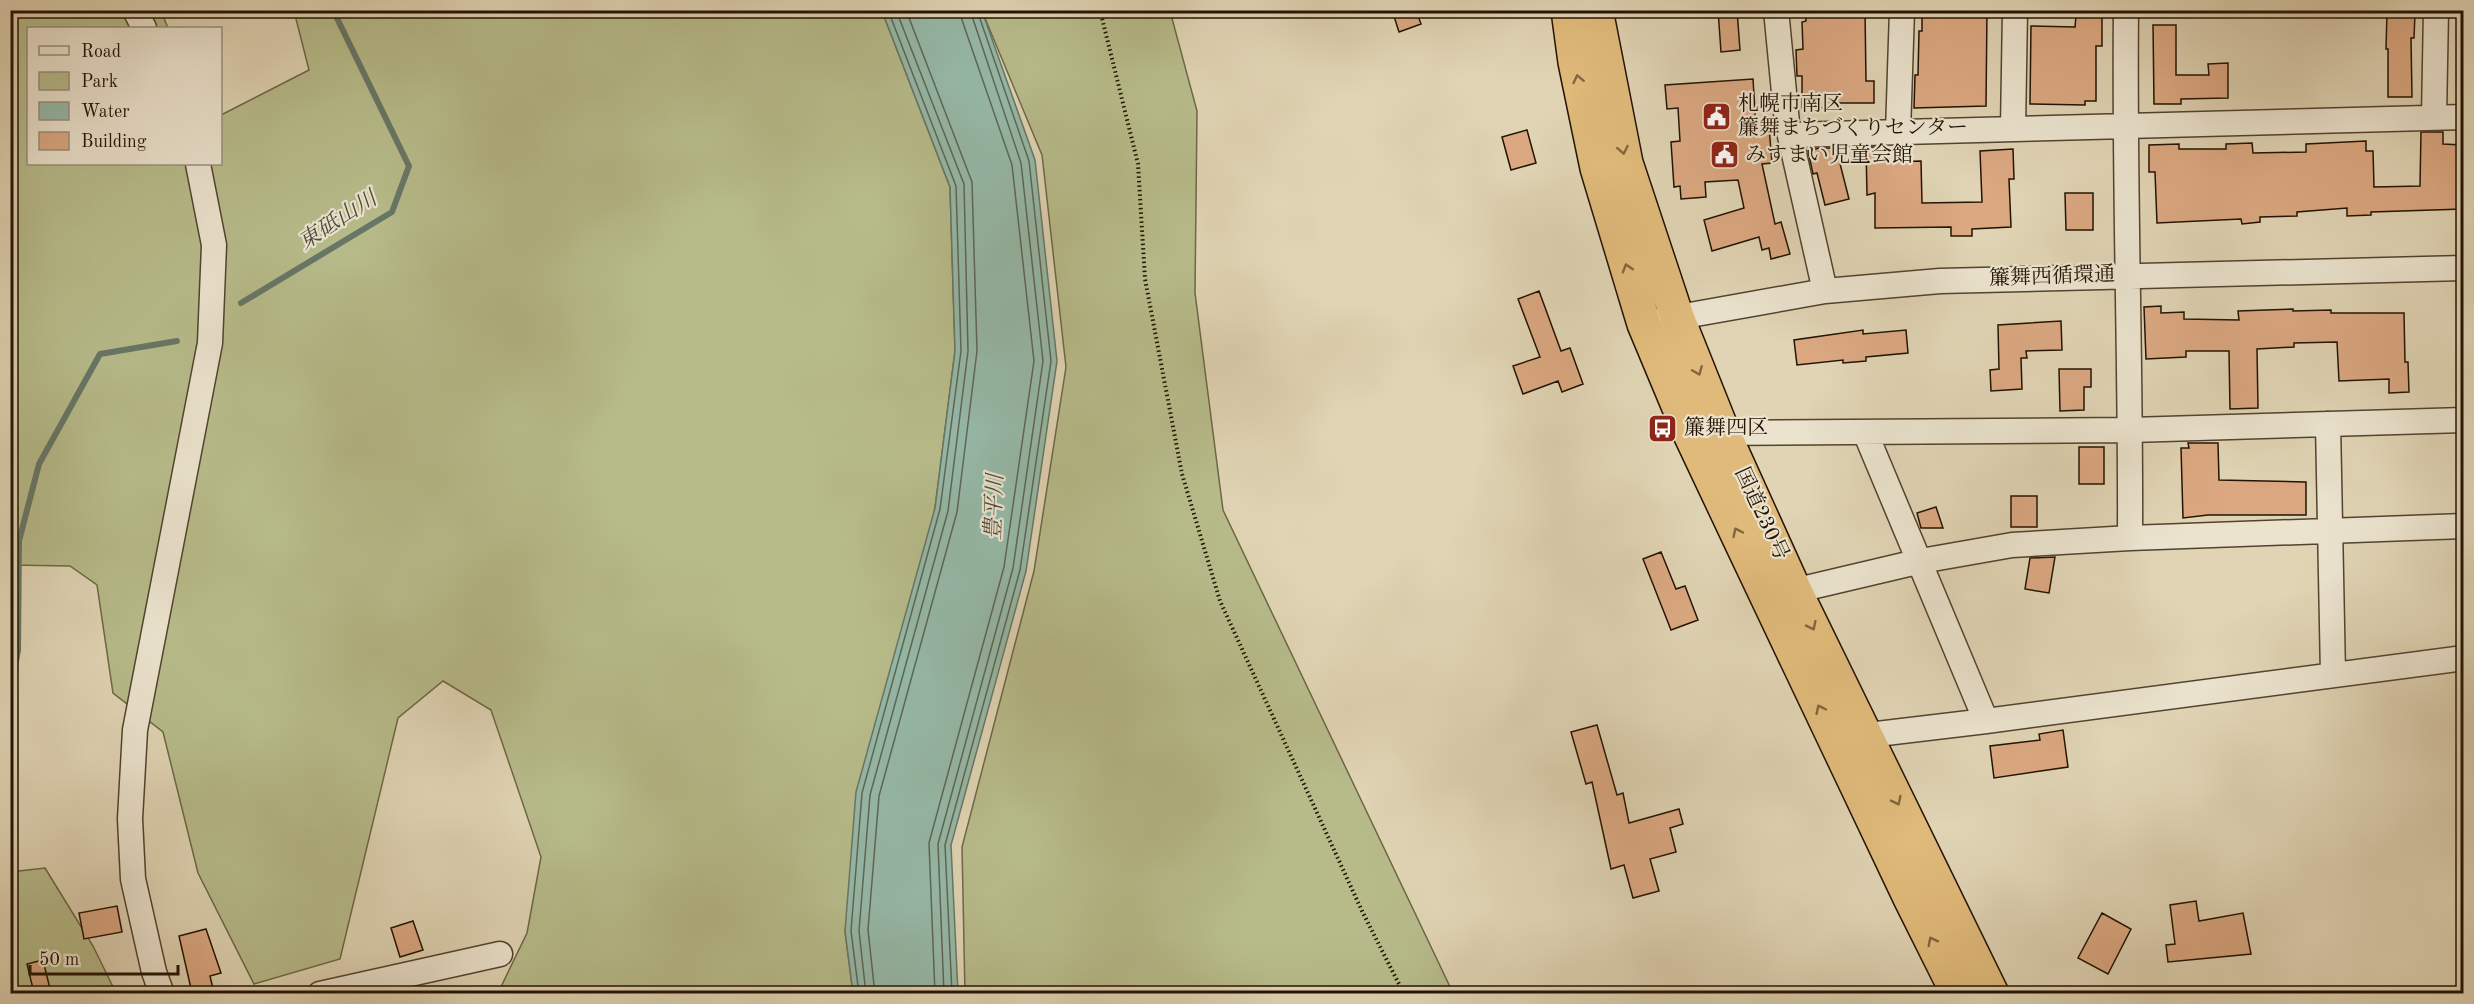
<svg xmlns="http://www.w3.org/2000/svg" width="2474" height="1004" font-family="'Old Standard TT','Noto Serif JP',serif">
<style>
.green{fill:#b7bb8a;stroke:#6d6746;stroke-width:1.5}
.water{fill:#95b9a8;stroke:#677766;stroke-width:1.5}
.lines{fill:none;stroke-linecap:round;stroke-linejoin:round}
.shore{stroke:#5c6656;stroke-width:1.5}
.stream{stroke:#677766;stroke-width:6}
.building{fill:#dba881;stroke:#231303;stroke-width:1.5}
.minor-casing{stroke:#52432f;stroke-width:27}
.highway-casing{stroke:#231303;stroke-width:36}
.path{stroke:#231303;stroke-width:4;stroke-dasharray:1.5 3;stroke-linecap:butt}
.minor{stroke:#ebe3ce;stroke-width:24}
.highway{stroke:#e0ba7a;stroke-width:33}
.oneway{stroke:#82663e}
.labels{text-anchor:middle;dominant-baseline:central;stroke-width:4.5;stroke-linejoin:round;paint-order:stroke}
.poi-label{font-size:21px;fill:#231303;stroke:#ebe3ce;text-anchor:start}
.street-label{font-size:21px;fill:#231303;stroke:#ebe3ce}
.water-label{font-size:22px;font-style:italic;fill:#4b4d3d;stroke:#ebe3ce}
</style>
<rect width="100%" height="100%" fill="#e0d4b4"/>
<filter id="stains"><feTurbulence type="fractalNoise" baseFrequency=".00333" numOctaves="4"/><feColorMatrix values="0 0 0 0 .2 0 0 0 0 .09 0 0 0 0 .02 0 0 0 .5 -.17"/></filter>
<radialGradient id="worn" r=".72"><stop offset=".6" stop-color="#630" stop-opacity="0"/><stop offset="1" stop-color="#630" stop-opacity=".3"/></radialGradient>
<!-- green -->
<path class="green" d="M 11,11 L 161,11 L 168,28 L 28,28 L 28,164 L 220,164 L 221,115 L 309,70 L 294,11 L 882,11 L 950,187 L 955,351 L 935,508 L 845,931 L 853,993 L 498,993 L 527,933 L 541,857 L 491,710 L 443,681 L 398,718 L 340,959 L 254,984 L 198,873 L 163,732 L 113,693 L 97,585 L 70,566 L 11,565 Z
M 982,11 L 1170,11 L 1197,111 L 1195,293 L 1223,510 L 1453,993 L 965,994 L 962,847 L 1034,571 L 1066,367 L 1042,155 Z
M 45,868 L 93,946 L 116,993 L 11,993 L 10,872 Z"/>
<!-- water -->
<path class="water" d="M 882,11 L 982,11 L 1035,160 L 1057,361 L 1026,571 L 951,845 L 958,993 L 853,993 L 845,931 L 856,792 L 935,508 L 955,351 L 950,187 Z"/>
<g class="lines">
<!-- shore -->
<path class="shore" d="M 859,994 L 851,931 L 862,793 L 940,509 L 961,351 L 956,186 L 888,10
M 866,994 L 859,931 L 870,795 L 948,511 L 968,351 L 964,184 L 896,10
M 875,994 L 868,930 L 879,796 L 957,512 L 977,351 L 972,182 L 906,10
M 935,994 L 929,843 L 1004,567 L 1034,361 L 1012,165 L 962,20 L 961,10
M 944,994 L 938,844 L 1013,568 L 1043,361 L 1021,163 L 970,10
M 952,994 L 945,845 L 1020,570 L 1051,361 L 1029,161 L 977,10"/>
<!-- stream -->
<path class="stream" d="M 241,303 L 392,212 L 409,166 L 333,10
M 14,673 L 18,650 L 19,541 L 39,464 L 100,354 L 177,341
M 10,691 L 11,690"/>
</g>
<!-- building -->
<path class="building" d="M 1392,10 L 1416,10 L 1421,24 L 1399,32 Z
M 1718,10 L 1737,10 L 1740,50 L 1721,52 Z
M 1805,10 L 1865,10 L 1866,81 L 1874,81 L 1874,103 L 1831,103 L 1831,108 L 1802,108 L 1802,76 L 1797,76 L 1796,50 L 1803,49 L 1802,22 L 1806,21 Z
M 1922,10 L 1987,10 L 1986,106 L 1914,108 L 1915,75 L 1918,75 L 1919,31 L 1922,31 Z
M 2387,12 L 2415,13 L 2414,38 L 2411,38 L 2412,97 L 2388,97 L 2388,49 L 2386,49 Z
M 2076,16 L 2102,17 L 2102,46 L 2096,46 L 2096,101 L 2085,101 L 2085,105 L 2030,104 L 2031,26 L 2075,27 Z
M 2153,25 L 2176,25 L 2176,75 L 2209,75 L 2208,64 L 2228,63 L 2228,98 L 2181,99 L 2181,104 L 2154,104 Z
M 1753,79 L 1756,128 L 1769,127 L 1772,163 L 1762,164 L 1775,224 L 1781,222 L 1790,254 L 1771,259 L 1769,248 L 1762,250 L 1759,237 L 1712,251 L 1704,220 L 1744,208 L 1738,180 L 1705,182 L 1706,197 L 1681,199 L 1680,186 L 1674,187 L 1671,142 L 1680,141 L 1678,108 L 1667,109 L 1665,85 Z
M 1527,130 L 1536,163 L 1511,170 L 1502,137 Z
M 2421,132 L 2443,132 L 2443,144 L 2463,145 L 2463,209 L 2371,212 L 2371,215 L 2347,216 L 2347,208 L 2297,212 L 2297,216 L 2260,217 L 2260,222 L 2242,224 L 2241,219 L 2157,223 L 2155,172 L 2149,172 L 2149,145 L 2179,144 L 2179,149 L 2226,149 L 2226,144 L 2252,143 L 2253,153 L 2306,152 L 2306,144 L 2366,141 L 2366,151 L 2373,151 L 2374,187 L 2420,186 Z
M 1866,147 L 1885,147 L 1885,162 L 1921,161 L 1922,203 L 1982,202 L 1980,151 L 2013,149 L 2014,179 L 2009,179 L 2011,227 L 1972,229 L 1972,236 L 1951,236 L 1951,227 L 1875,228 L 1875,193 L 1867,195 Z
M 1819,148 L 1836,148 L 1849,199 L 1825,205 L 1817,173 L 1813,174 L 1808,151 Z
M 2065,193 L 2093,193 L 2093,230 L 2066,230 Z
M 1539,291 L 1561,351 L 1570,348 L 1583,384 L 1562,392 L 1558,381 L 1523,394 L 1513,366 L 1540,357 L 1518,299 Z
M 2161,306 L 2161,313 L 2184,312 L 2184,319 L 2239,320 L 2238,311 L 2293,309 L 2293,311 L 2331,310 L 2331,313 L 2404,313 L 2405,362 L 2408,362 L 2409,392 L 2389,393 L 2389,379 L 2339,381 L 2337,342 L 2294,343 L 2294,347 L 2257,349 L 2258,408 L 2230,409 L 2229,351 L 2186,351 L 2186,357 L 2146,359 L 2144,307 Z
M 2061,321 L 2062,350 L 2026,351 L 2027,358 L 2021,358 L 2022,389 L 1991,391 L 1990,370 L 1999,369 L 1998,325 Z
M 1863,330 L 1863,334 L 1906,330 L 1908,353 L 1866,357 L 1866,361 L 1843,363 L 1843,360 L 1797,365 L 1794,340 Z
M 2059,369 L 2091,369 L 2091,387 L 2084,387 L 2084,410 L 2060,411 Z
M 2188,443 L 2218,443 L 2219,480 L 2306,482 L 2306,515 L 2208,515 L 2183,518 L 2181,448 L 2189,448 Z
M 2079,447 L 2104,447 L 2104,484 L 2079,484 Z
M 2011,496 L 2037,496 L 2037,527 L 2011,527 Z
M 1936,507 L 1943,528 L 1921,528 L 1917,513 Z
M 1661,552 L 1676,589 L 1685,586 L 1698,620 L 1671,630 L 1643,559 Z
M 2055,557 L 2049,593 L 2025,589 L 2030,558 Z
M 1597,725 L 1617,795 L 1623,793 L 1629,823 L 1679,809 L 1683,824 L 1670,828 L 1676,852 L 1650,859 L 1659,891 L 1633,898 L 1624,865 L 1611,869 L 1592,782 L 1586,784 L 1571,732 Z
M 2063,730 L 2068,767 L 1994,778 L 1990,746 L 2040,740 L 2039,734 Z
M 2196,901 L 2199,921 L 2243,913 L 2251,954 L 2168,962 L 2166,945 L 2175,944 L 2170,905 Z
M 117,906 L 122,932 L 84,939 L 79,913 Z
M 2102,913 L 2131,929 L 2108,974 L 2078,958 Z
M 413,921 L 423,950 L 400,957 L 391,928 Z
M 206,929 L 221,973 L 210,976 L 214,993 L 192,993 L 179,936 Z
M 43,960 L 51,993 L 34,993 L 27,964 Z"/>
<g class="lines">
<defs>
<path id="minor" d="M 135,10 L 144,28
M 1776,10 L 1787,123 L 1825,291
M 2126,10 C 2124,186 2131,362 2130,538
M 2434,117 L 2436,10
M 2013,128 L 2015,10
M 1898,132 L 1902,10
M 1790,135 L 2464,117
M 1662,320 L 1825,291 L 1940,281 L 2464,268
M 2328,424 L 2333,675
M 1865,432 L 1986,721
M 1708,433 L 2131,430 L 2464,420
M 1781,594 L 1921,561 L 2012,545 L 2130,538 L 2464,526
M 1852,737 L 1986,721 L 2464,658
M 162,994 L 154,972 L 133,879 L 130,819 L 135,730 L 210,343 L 214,245 L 198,164
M 320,994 L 500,954"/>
<path id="highway" d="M 1568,10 L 1575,62 L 1597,168 L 1644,324 L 1690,434 L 1741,542 L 1910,898 L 1958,994
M 1596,10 L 1626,163 L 1677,317 L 1723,432 L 1795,591 L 1992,994"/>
</defs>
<!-- minor casing -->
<use href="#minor" class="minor-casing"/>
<!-- highway casing -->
<use href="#highway" class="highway-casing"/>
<!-- path -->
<path class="path" d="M 1100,10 L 1138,164 L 1145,279 L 1182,474 L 1220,601 L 1362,911 L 1404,994"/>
<!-- minor -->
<use href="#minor" class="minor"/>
<!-- highway -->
<use href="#highway" class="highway"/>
</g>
<!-- one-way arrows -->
<defs><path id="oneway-chevron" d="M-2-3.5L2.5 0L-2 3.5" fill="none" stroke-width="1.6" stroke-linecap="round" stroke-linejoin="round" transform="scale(1.5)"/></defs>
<g class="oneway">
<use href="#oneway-chevron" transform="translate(1578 79) rotate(-102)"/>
<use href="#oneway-chevron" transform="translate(1623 150) rotate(79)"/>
<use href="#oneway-chevron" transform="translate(1627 268) rotate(-107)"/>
<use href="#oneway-chevron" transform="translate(1698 371) rotate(68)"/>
<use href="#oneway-chevron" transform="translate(1737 532) rotate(-115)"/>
<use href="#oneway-chevron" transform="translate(1812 626) rotate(64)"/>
<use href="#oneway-chevron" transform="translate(1820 709) rotate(-115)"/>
<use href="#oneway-chevron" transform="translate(1897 801) rotate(64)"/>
<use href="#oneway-chevron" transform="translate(1932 941) rotate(-117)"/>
</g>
<!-- icons -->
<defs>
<symbol id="civic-square" viewBox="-11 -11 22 22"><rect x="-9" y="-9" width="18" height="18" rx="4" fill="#8f2418" stroke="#ebe3ce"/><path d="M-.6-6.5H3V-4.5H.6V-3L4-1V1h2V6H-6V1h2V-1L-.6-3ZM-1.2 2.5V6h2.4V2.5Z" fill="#fff"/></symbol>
<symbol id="bus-square" viewBox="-11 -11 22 22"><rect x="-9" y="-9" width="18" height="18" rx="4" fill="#8f2418" stroke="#ebe3ce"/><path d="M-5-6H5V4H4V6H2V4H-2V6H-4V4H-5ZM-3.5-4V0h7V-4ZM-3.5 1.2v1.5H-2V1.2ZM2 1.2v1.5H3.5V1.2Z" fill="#fff"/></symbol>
</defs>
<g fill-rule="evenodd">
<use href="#civic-square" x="1700" y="100" width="33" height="33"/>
<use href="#civic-square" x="1708" y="138" width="33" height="33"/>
<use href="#bus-square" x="1646" y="412" width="33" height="33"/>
</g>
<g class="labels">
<!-- poi labels -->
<g class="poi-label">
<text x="1738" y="104">札幌市南区<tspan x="1738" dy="24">簾舞まちづくりセンター</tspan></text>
<text x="1745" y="155">みすまい児童会館</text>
<text x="1684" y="428">簾舞四区</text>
</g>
<!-- street labels -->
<g class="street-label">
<text transform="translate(2052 277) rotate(-2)">簾舞西循環通</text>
<text transform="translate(1761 514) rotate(65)">国道230号</text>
</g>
<!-- water labels -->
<g class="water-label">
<text transform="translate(338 221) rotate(-33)">東砥山川</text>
<text transform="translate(995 507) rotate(-88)">豊平川</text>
</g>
</g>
<!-- margin -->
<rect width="2474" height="1004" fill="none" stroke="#e0d4b4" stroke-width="36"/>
<rect x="12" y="12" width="2450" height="980" fill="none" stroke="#231303" stroke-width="3"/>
<rect x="18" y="18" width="2438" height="968" fill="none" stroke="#231303" stroke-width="1.5"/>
<!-- legend -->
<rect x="27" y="27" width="195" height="138" fill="#ebe3ce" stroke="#9b907d" stroke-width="1.5"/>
<rect x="39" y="46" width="30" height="9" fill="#ebe3ce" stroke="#9b907d" stroke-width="1.5"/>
<text x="81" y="57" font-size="18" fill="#231303">Road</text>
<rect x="39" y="72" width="30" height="18" fill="#b7bb8a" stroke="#9b907d" stroke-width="1.5"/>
<text x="81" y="87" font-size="18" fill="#231303">Park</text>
<rect x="39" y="102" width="30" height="18" fill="#95b9a8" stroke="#9b907d" stroke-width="1.5"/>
<text x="81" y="117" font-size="18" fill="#231303">Water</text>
<rect x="39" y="132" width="30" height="18" fill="#dba881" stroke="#9b907d" stroke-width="1.5"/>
<text x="81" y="147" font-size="18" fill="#231303">Building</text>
<!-- scale -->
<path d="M30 965v9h148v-9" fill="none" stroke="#231303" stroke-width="3"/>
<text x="39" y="965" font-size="18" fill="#231303" stroke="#ebe3ce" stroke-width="4.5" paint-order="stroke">50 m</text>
<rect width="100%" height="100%" filter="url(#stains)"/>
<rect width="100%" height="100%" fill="url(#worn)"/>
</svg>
